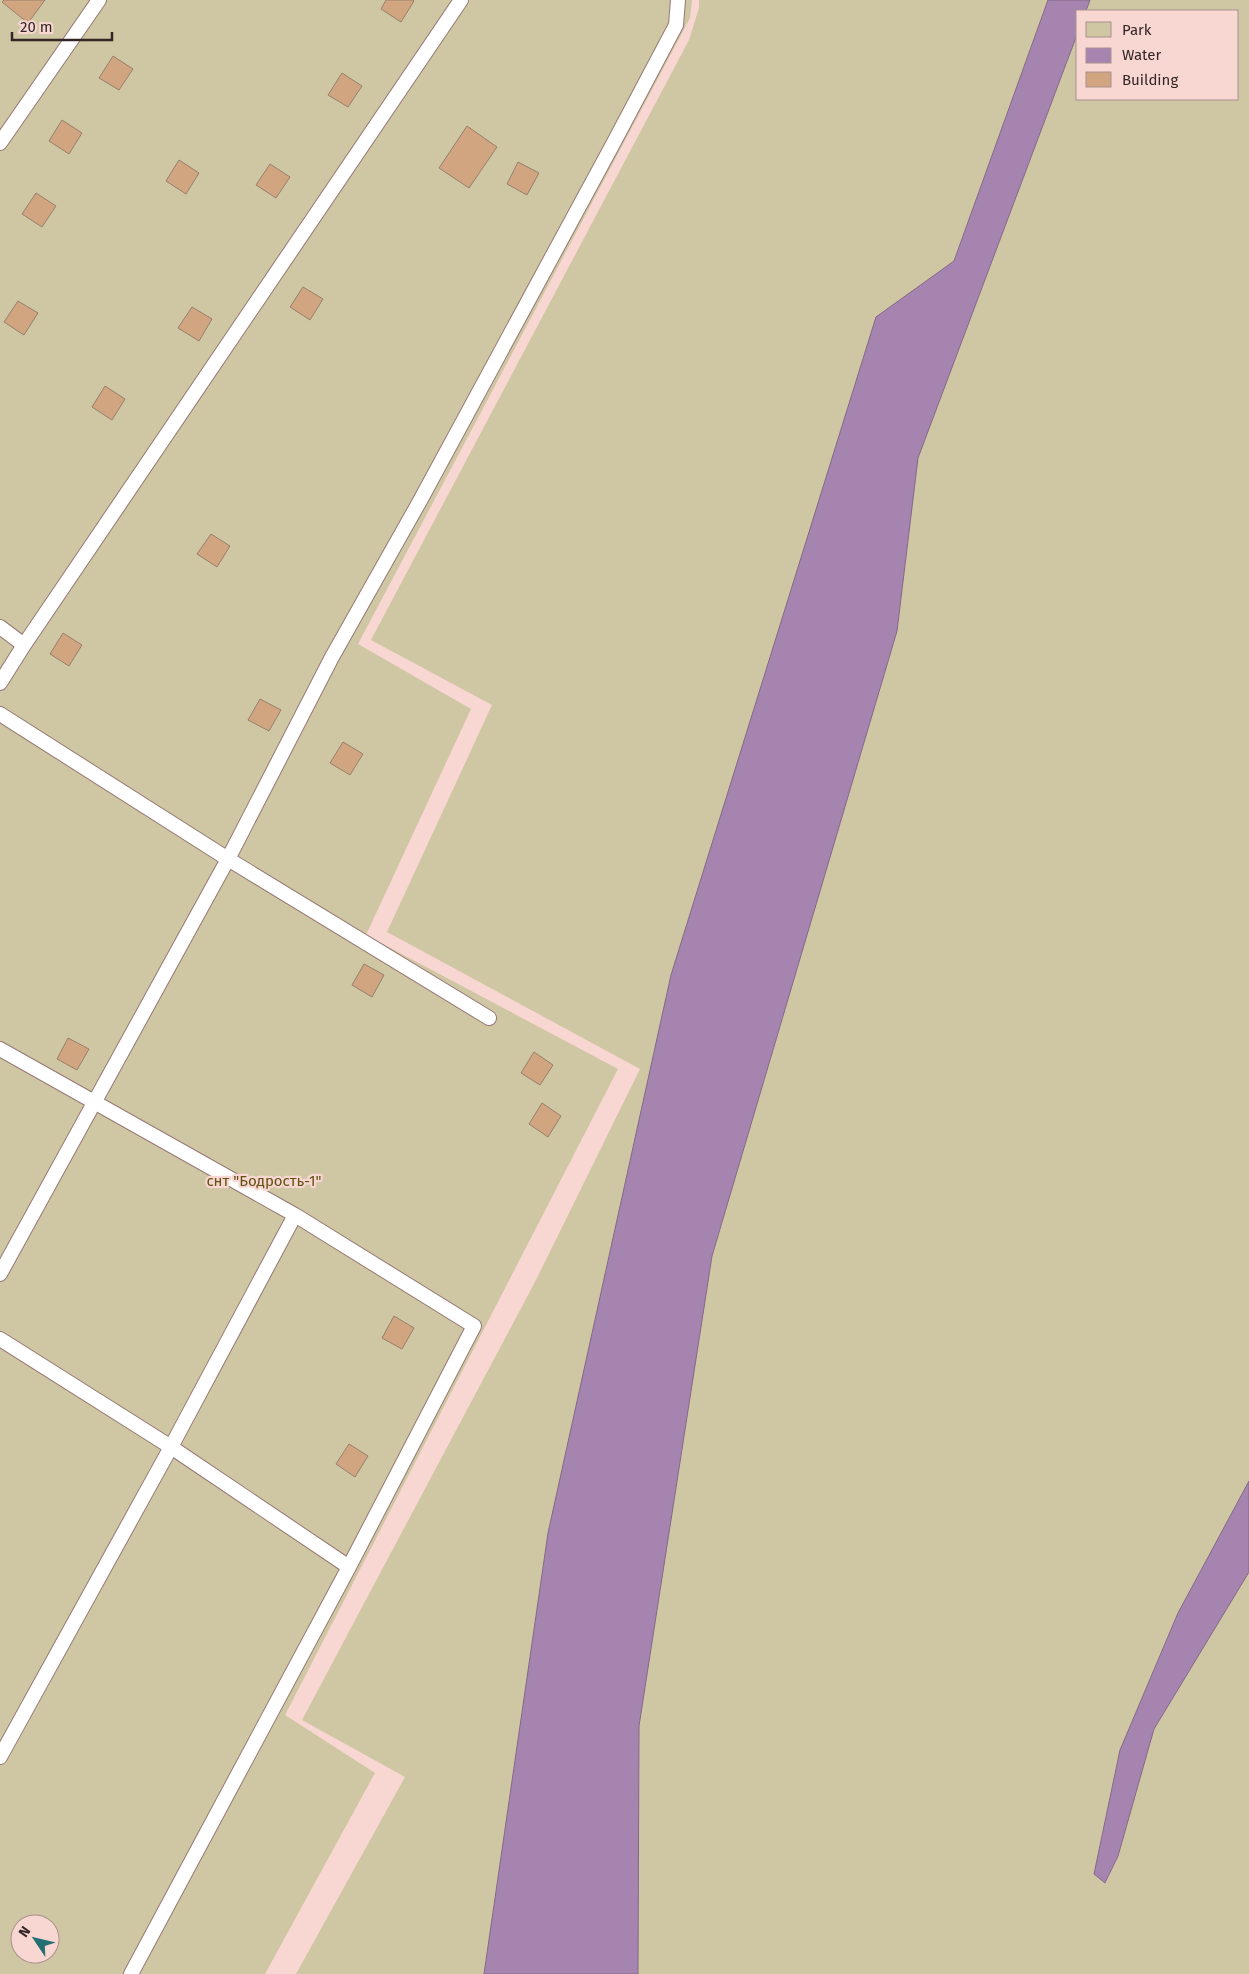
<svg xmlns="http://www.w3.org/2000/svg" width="1249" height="1974" font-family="'Fira Sans',sans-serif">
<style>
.green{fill:#cfc6a3;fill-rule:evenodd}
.water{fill:#a585b0;stroke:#836886}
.building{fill:#d0a580;stroke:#96806d}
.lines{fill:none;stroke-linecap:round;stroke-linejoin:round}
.lane-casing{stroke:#967874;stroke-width:16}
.lane{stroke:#fff;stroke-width:14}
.labels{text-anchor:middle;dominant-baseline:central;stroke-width:4.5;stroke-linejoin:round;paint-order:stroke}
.park-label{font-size:15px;fill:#605212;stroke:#f8d7d2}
</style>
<rect width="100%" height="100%" fill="#f8d7d2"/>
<!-- green -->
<path class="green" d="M 0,0 L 692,0 L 690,18 L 358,644 L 471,709 L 366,935 L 618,1069 L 285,1715 L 375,1773 L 265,1974 L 0,1974 ZM 20,1924 L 50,1924 L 50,1954 L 20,1954 Z
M 699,0 L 1048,0 L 954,261 L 876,317 L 548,1533 L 484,1974 L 296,1974 L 405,1777 L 302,1720 L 536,1280 L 640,1069 L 387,932 L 492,705 L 371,640 L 689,40 L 699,8 Z
M 1090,0 L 1249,0 L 1249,1481 L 1178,1613 L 1120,1750 L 1094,1874 L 1106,1883 L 1118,1856 L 1154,1729 L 1249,1572 L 1249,1974 L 638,1974 L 639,1726 L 712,1256 L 897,631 L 918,458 L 1078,32 L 1078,99 L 1238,99 L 1238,11 L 1086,11 Z"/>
<!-- water -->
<path class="water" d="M 1048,0 L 1090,0 L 1086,11 L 1078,11 L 1078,32 L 918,458 L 897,631 L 712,1256 L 639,1726 L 638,1974 L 484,1974 L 548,1533 L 671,975 L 876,317 L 954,261 Z
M 1249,1481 L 1249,1572 L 1154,1729 L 1118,1856 L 1105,1883 L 1094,1874 L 1120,1750 L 1178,1613 Z"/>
<!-- building -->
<path class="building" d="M 4,0 L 45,0 L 28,23 L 2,2 Z
M 386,0 L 413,0 L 414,1 L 401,22 L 381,9 Z
M 113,56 L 133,69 L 119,90 L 99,78 Z
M 342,73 L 362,86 L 348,107 L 328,95 Z
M 62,120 L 82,133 L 69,154 L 49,141 Z
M 467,126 L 497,147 L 469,188 L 439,168 Z
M 179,160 L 199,173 L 186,194 L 166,181 Z
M 518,162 L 539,173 L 527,195 L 507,184 Z
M 270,164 L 290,177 L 276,198 L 256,185 Z
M 36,193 L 56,206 L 42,227 L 22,214 Z
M 303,287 L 323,299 L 310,320 L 290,307 Z
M 18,301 L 38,313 L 24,335 L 4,322 Z
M 192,307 L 212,319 L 199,341 L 178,328 Z
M 105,386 L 125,399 L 112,420 L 92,407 Z
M 211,534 L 230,546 L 217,567 L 197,554 Z
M 63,633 L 82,645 L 69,666 L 50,654 Z
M 260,699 L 281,710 L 269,731 L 248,720 Z
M 343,742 L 363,754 L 350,775 L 330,763 Z
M 364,964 L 384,975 L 372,997 L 352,985 Z
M 68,1038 L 89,1049 L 77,1070 L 57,1059 Z
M 534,1052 L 553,1065 L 540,1085 L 521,1073 Z
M 542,1103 L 561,1116 L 548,1137 L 529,1124 Z
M 394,1316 L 414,1328 L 402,1349 L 382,1338 Z
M 349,1444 L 368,1456 L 355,1477 L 336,1464 Z"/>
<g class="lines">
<defs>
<path id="lane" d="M 0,143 L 99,0
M 0,627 L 24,645
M 0,683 L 24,645 L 461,0
M 0,714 L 228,859 L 489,1018
M 0,1049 L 295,1215 L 474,1326 L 349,1567 L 131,1974
M 0,1274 L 228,859 L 332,657 L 421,499 L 613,144 L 676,25 L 678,0
M 0,1339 L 171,1447 L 349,1567
M 0,1757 L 171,1447 L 295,1215"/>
</defs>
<!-- lane casing -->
<use href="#lane" class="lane-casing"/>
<!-- lane -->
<use href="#lane" class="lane"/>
</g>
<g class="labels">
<!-- park labels -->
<g class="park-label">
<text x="264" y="1181">снт "Бодрость-1"</text>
</g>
</g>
<!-- legend -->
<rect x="1076" y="10" width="162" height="90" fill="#f8d7d2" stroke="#a9908d"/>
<rect x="1086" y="22" width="25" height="15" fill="#cfc6a3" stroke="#a9908d"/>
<text x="1122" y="35" font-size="15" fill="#332625">Park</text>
<rect x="1086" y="48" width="25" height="15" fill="#a585b0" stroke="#a9908d"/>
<text x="1122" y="60" font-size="15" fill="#332625">Water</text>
<rect x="1086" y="72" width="25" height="15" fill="#d0a580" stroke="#a9908d"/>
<text x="1122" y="85" font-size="15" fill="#332625">Building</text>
<!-- north arrow -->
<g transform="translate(35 1939) rotate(305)"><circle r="24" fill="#f8d7d2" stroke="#a9908d"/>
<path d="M0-4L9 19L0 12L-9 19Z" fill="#236f73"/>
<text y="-8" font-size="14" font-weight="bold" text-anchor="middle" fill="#332625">N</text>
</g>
<!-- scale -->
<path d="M12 32v8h100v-8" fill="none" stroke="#332625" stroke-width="2.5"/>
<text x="20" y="32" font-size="15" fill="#332625" stroke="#f8d7d2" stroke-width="4" paint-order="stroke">20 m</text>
</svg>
